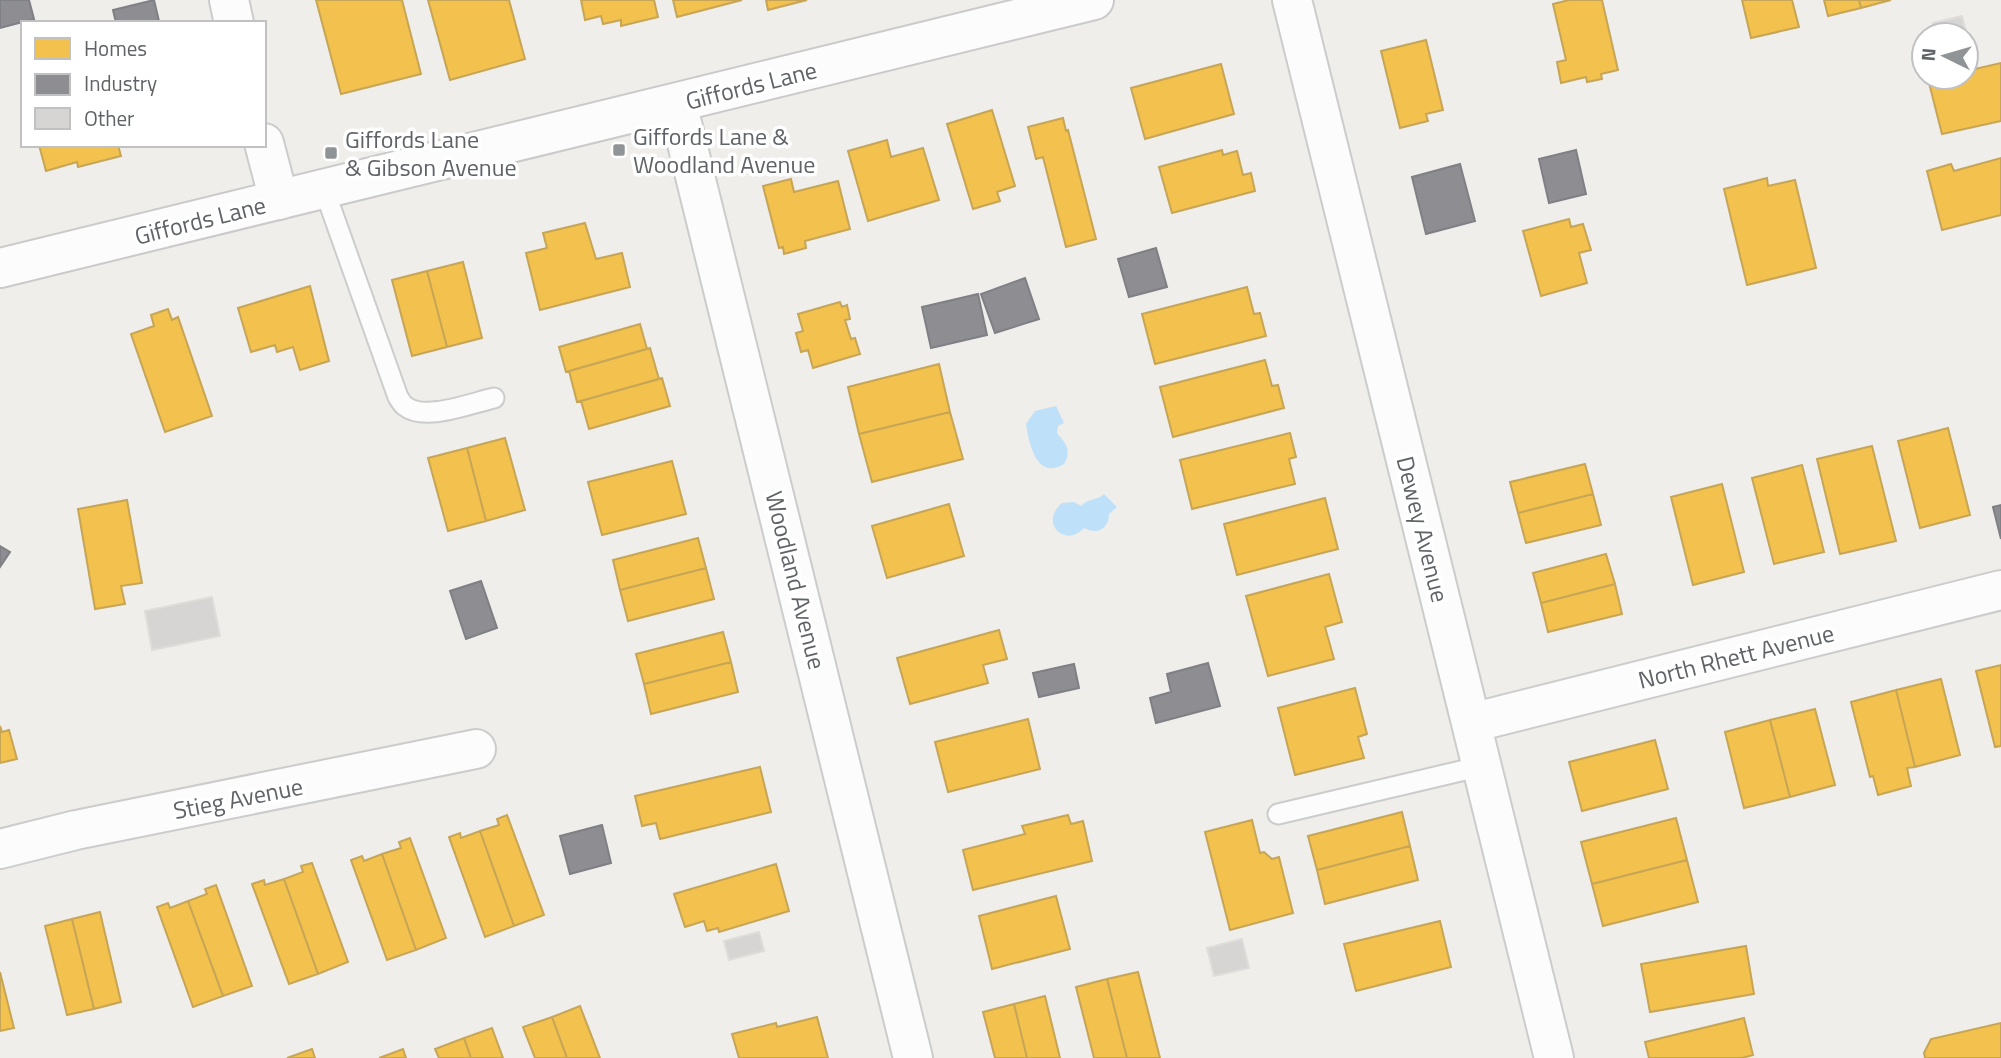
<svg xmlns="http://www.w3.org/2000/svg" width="2001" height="1058" font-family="'Titillium Web',sans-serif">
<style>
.water{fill:#bfe0f9}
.homes{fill:#f2c14e;stroke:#c6a556;stroke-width:2}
.industry{fill:#8d8d92;stroke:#7f8085;stroke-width:2}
.building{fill:#d6d5d3;stroke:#deddd9;stroke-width:2}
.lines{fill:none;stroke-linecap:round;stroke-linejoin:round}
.lane-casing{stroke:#cbcccc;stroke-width:23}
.street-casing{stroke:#cbcccc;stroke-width:42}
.secondary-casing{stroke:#cacacb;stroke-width:42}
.lane{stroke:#fdfcfc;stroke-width:19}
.street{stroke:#fdfcfc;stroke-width:38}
.secondary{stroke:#fdfcfc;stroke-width:38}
.poi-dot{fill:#919496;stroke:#fff;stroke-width:2.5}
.labels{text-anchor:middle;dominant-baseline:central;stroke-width:7;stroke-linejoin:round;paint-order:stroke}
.street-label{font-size:24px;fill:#5f6368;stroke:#fff}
.poi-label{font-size:24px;fill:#5f6368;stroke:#fff;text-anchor:start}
</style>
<rect width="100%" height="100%" fill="#efeeea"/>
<!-- water -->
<path class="water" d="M 1056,406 L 1064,423 L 1058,426 L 1057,433 C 1066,443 1072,451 1064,464 C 1037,481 1029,444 1026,424 L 1035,411 Z
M 1104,494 L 1117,507 L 1109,514 C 1109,529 1097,535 1084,528 C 1064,549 1039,522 1062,503 L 1074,502 L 1081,506 C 1088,498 1097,501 1104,494 Z"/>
<!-- homes -->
<path class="homes" d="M 316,0 L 402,0 L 421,74 L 341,94 Z
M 428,0 L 509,0 L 525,59 L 450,80 Z
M 581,0 L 654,0 L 658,17 L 621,26 L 621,20 L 603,24 L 601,16 L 585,20 Z
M 673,0 L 742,0 L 677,17 Z
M 766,0 L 807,0 L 768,10 Z
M 1569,0 L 1602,0 L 1618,70 L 1601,74 L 1602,79 L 1587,82 L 1586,77 L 1561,83 L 1557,62 L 1566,60 L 1553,4 Z
M 1742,0 L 1792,0 L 1799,27 L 1751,38 Z
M 1824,0 L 1859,0 L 1861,8 L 1828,16 Z
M 1859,0 L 1891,0 L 1861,8 Z
M 1426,40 L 1443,110 L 1426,114 L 1428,121 L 1400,128 L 1381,51 Z
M 2001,63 L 2001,121 L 1942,134 L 1928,79 L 1966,77 L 1966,71 Z
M 1221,64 L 1234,114 L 1145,139 L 1131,88 Z
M 992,110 L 1015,186 L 997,192 L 1000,201 L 973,209 L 947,124 Z
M 1063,118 L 1066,131 L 1068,130 L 1096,239 L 1066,247 L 1043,157 L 1036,159 L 1028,127 Z
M 887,140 L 891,157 L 923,148 L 939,200 L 868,221 L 848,151 Z
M 39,145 L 118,145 L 121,156 L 78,167 L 77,162 L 46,171 Z
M 1222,150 L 1223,155 L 1237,151 L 1243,175 L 1251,173 L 1255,191 L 1172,213 L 1159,167 Z
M 2001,158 L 2001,215 L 1942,230 L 1927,171 L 1951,164 L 1954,171 Z
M 1767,178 L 1768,186 L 1795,180 L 1816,268 L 1747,285 L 1724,189 Z
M 791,179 L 794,192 L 838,181 L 850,229 L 805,241 L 806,248 L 784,254 L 783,247 L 779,248 L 763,186 Z
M 1569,219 L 1571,227 L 1583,224 L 1591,250 L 1579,253 L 1587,283 L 1541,296 L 1523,231 Z
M 585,223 L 596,259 L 622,253 L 630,287 L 540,310 L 526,253 L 547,248 L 543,233 Z
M 463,262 L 482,338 L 447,347 L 427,271 Z
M 427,271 L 447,347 L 412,356 L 392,280 Z
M 310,286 L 329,361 L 300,370 L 293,347 L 277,352 L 275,345 L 251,352 L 238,308 Z
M 1247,287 L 1254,314 L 1260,313 L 1266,336 L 1155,364 L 1142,314 Z
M 840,302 L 842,307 L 847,305 L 850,319 L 845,320 L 851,339 L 855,338 L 860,354 L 813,368 L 808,350 L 801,352 L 796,333 L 803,331 L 798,314 Z
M 168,309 L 172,320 L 178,317 L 212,416 L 165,432 L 131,334 L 154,326 L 151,315 Z
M 640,324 L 647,349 L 566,372 L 559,347 Z
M 650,348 L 659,379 L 577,402 L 569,371 Z
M 1265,360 L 1272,386 L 1278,385 L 1284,408 L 1173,437 L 1160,387 Z
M 939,364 L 950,412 L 859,434 L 848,387 Z
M 662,378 L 670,406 L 589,429 L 581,401 Z
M 950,412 L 963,459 L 872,482 L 859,434 Z
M 1948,428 L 1970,515 L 1920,528 L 1898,441 Z
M 1290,433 L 1296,457 L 1289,459 L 1295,484 L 1192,509 L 1180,460 Z
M 505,438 L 525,510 L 486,521 L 467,448 Z
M 1872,446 L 1896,541 L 1840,554 L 1817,459 Z
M 467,448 L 486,521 L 448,531 L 428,458 Z
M 672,461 L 686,514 L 602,535 L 588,482 Z
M 1585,464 L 1593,494 L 1518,513 L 1510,482 Z
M 1802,465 L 1824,552 L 1774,564 L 1752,478 Z
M 1722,484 L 1744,572 L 1693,585 L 1671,497 Z
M 1593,494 L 1601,525 L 1526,543 L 1518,513 Z
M 1325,498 L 1338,549 L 1237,575 L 1224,524 Z
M 127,500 L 142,583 L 121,586 L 125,604 L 95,609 L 78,509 Z
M 949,504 L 964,556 L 887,578 L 872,526 Z
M 698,538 L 706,568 L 620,590 L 613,560 Z
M 1606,554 L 1615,584 L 1541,603 L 1533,573 Z
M 706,568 L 714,599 L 628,621 L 620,590 Z
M 1329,574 L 1342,622 L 1325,627 L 1334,659 L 1268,676 L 1246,596 Z
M 1615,584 L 1622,614 L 1548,632 L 1541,603 Z
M 999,630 L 1007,659 L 983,665 L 988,683 L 910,704 L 897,658 Z
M 723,632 L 731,662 L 644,684 L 636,654 Z
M 731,662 L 738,692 L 651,714 L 644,684 Z
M 2001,665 L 2001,746 L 1995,747 L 1976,671 Z
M 1941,679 L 1960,755 L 1915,767 L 1896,690 Z
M 1355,688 L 1367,734 L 1358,737 L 1364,758 L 1295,775 L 1278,708 Z
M 1896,690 L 1915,767 L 1907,768 L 1911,786 L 1878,795 L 1873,776 L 1870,777 L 1851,702 Z
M 1815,709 L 1835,785 L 1790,797 L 1770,720 Z
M 1028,719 L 1040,769 L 948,792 L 935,742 Z
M 1770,720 L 1790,797 L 1744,808 L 1725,732 Z
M 0,726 L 2,732 L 9,730 L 17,759 L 0,763 Z
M 1655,740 L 1668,789 L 1582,811 L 1569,762 Z
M 760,767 L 771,812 L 660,839 L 656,823 L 642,826 L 635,796 Z
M 1402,812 L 1410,846 L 1317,870 L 1308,836 Z
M 507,815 L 544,915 L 514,926 L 480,831 L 499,825 L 497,819 Z
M 1068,815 L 1071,824 L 1083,821 L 1092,861 L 973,890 L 963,850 L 1025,834 L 1022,826 Z
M 1676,818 L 1687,860 L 1592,884 L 1581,842 Z
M 1252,820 L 1260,853 L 1264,852 L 1272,859 L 1279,857 L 1293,913 L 1230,930 L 1205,832 Z
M 480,831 L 514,926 L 485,937 L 449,837 L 460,833 L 461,838 Z
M 410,838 L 446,938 L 416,950 L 382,854 L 401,848 L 399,842 Z
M 1410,846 L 1418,880 L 1325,904 L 1317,870 Z
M 382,854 L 416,950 L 387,960 L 351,860 L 362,856 L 364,861 Z
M 1687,860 L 1698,902 L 1603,926 L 1592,884 Z
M 312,863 L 348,962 L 318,974 L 284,879 L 303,872 L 301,866 Z
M 776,864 L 789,911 L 719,932 L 718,928 L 707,931 L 704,921 L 685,927 L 674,894 Z
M 284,879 L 318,974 L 289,984 L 252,884 L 264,880 L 265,885 Z
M 216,885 L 252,986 L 223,996 L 188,901 L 207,894 L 205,889 Z
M 1056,896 L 1070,949 L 992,969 L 979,916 Z
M 188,901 L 223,996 L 193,1007 L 157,907 L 168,903 L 170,908 Z
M 100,912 L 121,1002 L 94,1009 L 72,919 Z
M 72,919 L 94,1009 L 67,1015 L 45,926 Z
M 1440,921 L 1451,967 L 1356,991 L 1344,944 Z
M 1746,946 L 1754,994 L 1650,1012 L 1641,964 Z
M 0,972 L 14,1028 L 0,1031 Z
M 1138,972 L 1160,1058 L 1127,1058 L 1107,979 Z
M 1107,979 L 1127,1058 L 1094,1058 L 1076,987 Z
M 1045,996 L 1060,1058 L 1027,1058 L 1014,1004 Z
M 1014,1004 L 1027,1058 L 995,1058 L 983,1012 Z
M 580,1006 L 600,1058 L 567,1058 L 552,1017 Z
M 552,1017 L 567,1058 L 535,1058 L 523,1027 Z
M 817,1017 L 828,1058 L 739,1058 L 732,1034 L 776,1023 L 777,1027 Z
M 1744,1018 L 1753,1055 L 1742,1058 L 1649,1058 L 1645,1042 Z
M 2001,1023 L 2001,1058 L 1925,1058 L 1924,1053 L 1931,1039 Z
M 492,1028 L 503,1058 L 471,1058 L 464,1038 Z
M 464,1038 L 471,1058 L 439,1058 L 435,1049 Z
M 312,1049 L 315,1058 L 287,1058 Z
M 403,1049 L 406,1058 L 379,1058 Z"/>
<!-- industry -->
<path class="industry" d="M 0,0 L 29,0 L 34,19 L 0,28 Z
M 154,0 L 159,21 L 116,23 L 113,10 Z
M 1576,150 L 1586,194 L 1549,203 L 1539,159 Z
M 1460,164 L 1475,221 L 1426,234 L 1412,177 Z
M 1156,248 L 1167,287 L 1129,297 L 1118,259 Z
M 1025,278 L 1039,319 L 995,333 L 981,294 Z
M 978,294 L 987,335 L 931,348 L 922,307 Z
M 2001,505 L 2001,539 L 1993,507 Z
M 0,546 L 10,552 L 0,567 Z
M 481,581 L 497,628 L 466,639 L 450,591 Z
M 1208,663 L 1220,706 L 1156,723 L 1150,698 L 1171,692 L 1167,674 Z
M 1074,664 L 1079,688 L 1039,697 L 1033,673 Z
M 602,825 L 611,863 L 570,874 L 560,836 Z"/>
<!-- building -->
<path class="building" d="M 1962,16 L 1968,41 L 1966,41 L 1966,35 L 1936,35 L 1933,23 Z
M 212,597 L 220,636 L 152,650 L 145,611 Z
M 759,932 L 764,951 L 729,960 L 724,941 Z
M 1242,939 L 1249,968 L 1214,976 L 1207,948 Z"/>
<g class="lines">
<defs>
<path id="lane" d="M 324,189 L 398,397 C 400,400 402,404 405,406 C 424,422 472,403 494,398
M 1278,814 L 1482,766"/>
<path id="street" d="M 229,0 L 234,23
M 1292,0 L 1554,1058
M 677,103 L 913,1058
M 264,143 L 279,200
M 1471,723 L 2001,590
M 0,849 L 76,830 L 476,749"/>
<path id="secondary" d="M 0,268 L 1094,0"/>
</defs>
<!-- lane casing -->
<use href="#lane" class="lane-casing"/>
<!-- street casing -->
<use href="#street" class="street-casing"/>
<!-- secondary casing -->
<use href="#secondary" class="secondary-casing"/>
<!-- lane -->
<use href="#lane" class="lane"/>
<!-- street -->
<use href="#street" class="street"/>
<!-- secondary -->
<use href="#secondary" class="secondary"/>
</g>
<!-- markers -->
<g class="poi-dot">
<rect x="612" y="143" width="14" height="14" rx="3.5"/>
<rect x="324" y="146" width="14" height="14" rx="3.5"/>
</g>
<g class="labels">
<!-- street labels -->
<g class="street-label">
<text transform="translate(751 85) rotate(-14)">Giffords Lane</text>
<text transform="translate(200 220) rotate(-14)">Giffords Lane</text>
<text transform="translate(1423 529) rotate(76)">Dewey Avenue</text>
<text transform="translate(796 580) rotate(76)">Woodland Avenue</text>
<text transform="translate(1736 656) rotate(-14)">North Rhett Avenue</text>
<text transform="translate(238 798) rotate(-11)">Stieg Avenue</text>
</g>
<!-- poi labels -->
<g class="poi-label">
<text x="633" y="136">Giffords Lane &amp;<tspan x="633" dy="28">Woodland Avenue</tspan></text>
<text x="345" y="139">Giffords Lane<tspan x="345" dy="28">&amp; Gibson Avenue</tspan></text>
</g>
</g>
<!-- legend -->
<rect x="21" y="21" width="245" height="126" fill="#ffffff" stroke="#bfc1c3" stroke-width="2"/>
<rect x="35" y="38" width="35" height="21" fill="#f2c14e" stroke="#bfc1c3" stroke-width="2"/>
<text x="84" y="56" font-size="21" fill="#5f6368">Homes</text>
<rect x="35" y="74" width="35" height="21" fill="#8d8d92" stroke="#bfc1c3" stroke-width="2"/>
<text x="84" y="91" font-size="21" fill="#5f6368">Industry</text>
<rect x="35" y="108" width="35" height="21" fill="#d6d5d3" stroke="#bfc1c3" stroke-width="2"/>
<text x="84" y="126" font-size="21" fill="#5f6368">Other</text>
<!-- north arrow -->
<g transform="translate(1945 56) rotate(275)"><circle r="33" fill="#ffffff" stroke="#bfc1c3" stroke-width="2"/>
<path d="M0-5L12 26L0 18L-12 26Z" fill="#919496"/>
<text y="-10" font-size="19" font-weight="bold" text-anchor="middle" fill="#5f6368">N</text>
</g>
</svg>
